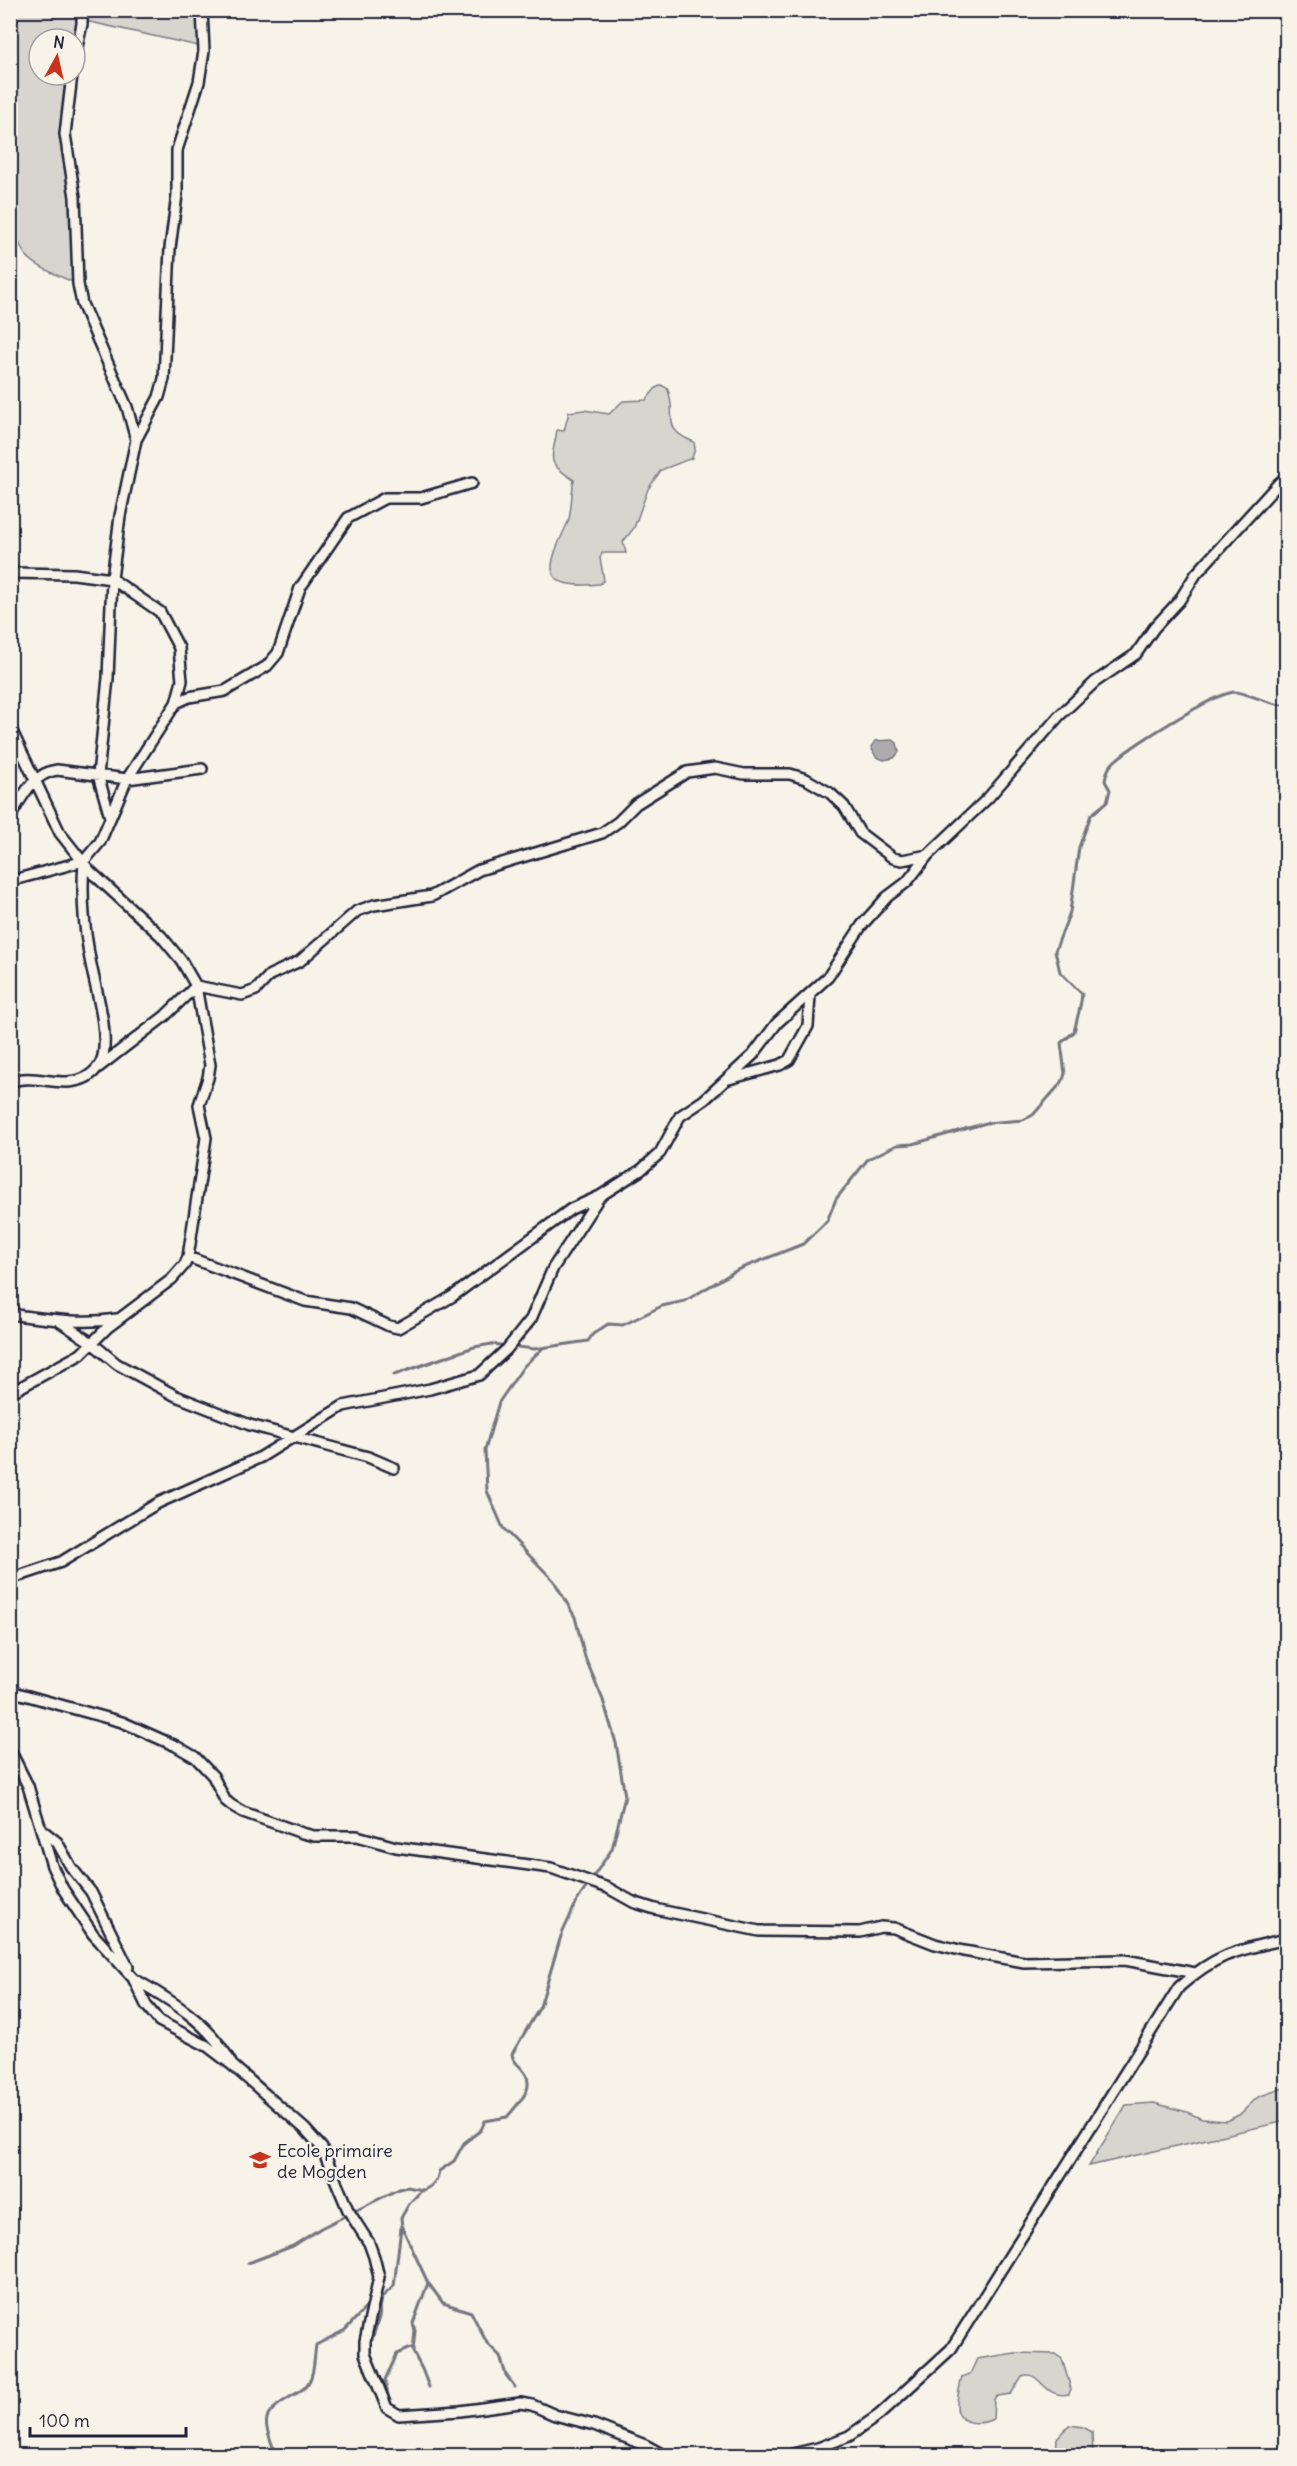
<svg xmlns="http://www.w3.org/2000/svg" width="1297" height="2466" font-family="Delius,sans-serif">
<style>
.green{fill:#d8d5cf;stroke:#7d7c85;stroke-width:1.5}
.water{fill:#aeabad;stroke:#76747f;stroke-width:1.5}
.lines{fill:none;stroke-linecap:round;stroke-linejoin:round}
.stream{stroke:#76747f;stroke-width:3}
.street-casing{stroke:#22223b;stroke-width:14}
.street{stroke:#f7f3e8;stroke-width:9}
.labels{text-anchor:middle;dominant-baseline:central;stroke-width:4.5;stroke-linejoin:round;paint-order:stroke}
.poi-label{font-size:18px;fill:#22223b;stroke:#f7f3e8;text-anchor:start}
</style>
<rect width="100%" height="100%" fill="#f7f3e8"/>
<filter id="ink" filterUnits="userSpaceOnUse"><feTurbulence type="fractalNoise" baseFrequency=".0167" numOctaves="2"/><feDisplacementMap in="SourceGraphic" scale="12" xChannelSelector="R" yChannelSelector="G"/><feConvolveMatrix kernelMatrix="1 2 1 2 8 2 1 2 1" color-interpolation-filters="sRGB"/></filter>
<g filter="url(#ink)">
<!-- green -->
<path class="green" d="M 11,11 L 199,11 L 203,47 L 81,20 L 75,39 L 39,39 L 39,75 L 70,75 L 65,115 L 77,284 C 61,276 37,269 25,254 C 19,246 18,236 11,228 Z
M 661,385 L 667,388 C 679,414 658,428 694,442 L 695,449 L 692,458 L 661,470 L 648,489 L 634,528 L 623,542 L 626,553 L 602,553 L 600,558 L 604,580 L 600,584 C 537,590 547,567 568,522 C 572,511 571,493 574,480 C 545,461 552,462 557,430 L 564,431 L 569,412 L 584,410 L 609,414 L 623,401 L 646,400 L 656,388 Z
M 1286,2087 L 1286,2121 L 1089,2166 L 1126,2105 L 1154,2103 L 1187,2112 L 1202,2119 L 1226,2121 L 1239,2115 L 1258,2097 Z
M 1015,2353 L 1055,2354 L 1062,2359 L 1071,2389 L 1069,2394 C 1043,2400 1041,2369 1022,2376 L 1011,2394 L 998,2396 L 994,2399 L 993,2419 C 980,2425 957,2426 957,2405 C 957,2396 960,2386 962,2377 L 970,2374 L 977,2359 Z
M 1069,2425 L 1083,2427 L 1092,2432 L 1093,2455 L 1056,2455 L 1057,2438 Z"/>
<!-- water -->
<path class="water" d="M 893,740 L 897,743 L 899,752 L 894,758 L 884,760 L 876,757 L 871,747 L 875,741 Z"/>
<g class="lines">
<!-- stream -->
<path class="stream" d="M 394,1375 L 474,1347 L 492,1344 L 534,1349 L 588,1341 L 593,1334 L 608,1324 L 623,1325 L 662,1306 L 685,1301 L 737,1270 L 803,1244 L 827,1221 L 836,1199 L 868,1159 L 897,1145 L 913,1144 L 986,1123 L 1023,1120 L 1033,1115 L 1062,1082 L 1065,1074 L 1061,1043 L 1074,1032 C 1077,1019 1081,1006 1082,994 L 1060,972 L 1055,951 L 1070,912 L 1079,847 L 1091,815 L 1107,802 L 1110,790 L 1105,781 C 1106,775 1107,769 1112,764 C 1125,749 1215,693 1234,692 C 1247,692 1266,704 1283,705 L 1286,701
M 248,2263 L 293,2246 L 321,2228 L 399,2189 L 407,2187 L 423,2190
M 429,2284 L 443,2303 L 471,2312 L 487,2343 L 500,2356 L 506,2375 L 515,2387
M 372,2340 L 379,2317 L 382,2297 L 394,2286 L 401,2228
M 429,2387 L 422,2369 L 413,2352 L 415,2331 L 413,2323 L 428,2283 L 402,2227 L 401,2218 L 409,2204 L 420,2192 L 431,2186 L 437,2179 L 439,2171 L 454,2161 L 464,2143 L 481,2130 L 485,2121 L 507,2117 C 519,2102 538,2087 522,2069 C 517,2063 513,2062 512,2054 L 540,2007 L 561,1936 L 577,1901 L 612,1849 L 625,1796 L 616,1743 L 603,1700 L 585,1657 L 575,1617 L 554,1581 L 503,1528 L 487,1491 L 485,1450 L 499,1402 L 524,1366 L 543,1348
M 388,2396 L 385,2380 L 397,2354 L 413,2347
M 276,2456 C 265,2422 257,2417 290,2397 C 295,2394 302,2391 306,2386 C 315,2376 314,2357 316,2345 L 345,2330 L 371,2302"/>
<defs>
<path id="street" d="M 75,56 L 82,24 L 82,10
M 72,75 L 65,134 L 75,197 L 78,284 L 82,304 L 127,407 L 136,440
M 10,573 L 74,574 L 112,579 L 160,612 L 179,648 L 182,681 L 176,703 L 127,779 L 100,842 L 84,861
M 176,703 L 189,697 L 225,691 L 267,666 L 278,653 L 300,588 L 348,518 L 385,498 L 421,498 L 472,483
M 10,727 L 60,833 L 90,871 L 161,936 L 181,960 L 196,986 L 210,1065 L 208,1078 L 199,1105 L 206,1138 L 188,1257 L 185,1264 L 172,1279 L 107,1328 L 81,1354 L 10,1393
M 10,817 C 22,797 33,773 57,770 L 127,779 L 202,769
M 110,817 L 98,775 L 108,678 L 112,579 L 120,516 L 136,440 L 159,397 L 164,379 L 170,248 L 177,195 L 177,150 L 199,82 L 204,51 L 202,10
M 10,881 L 84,861 C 82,889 83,919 88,947 C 92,980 109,1024 103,1056 C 101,1065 95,1072 87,1077 C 62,1090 35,1072 10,1082
M 99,1067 L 165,1016 L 196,986 L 242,995 L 256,990 L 270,975 L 300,961 L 357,911 L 374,905 L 432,896 L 479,870 L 602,833 L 618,822 L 636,804 L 687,772 L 715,768 L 744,774 L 790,774 L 806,779 L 830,793 L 844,806 L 860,833 L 893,858 L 902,860 L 928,855
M 729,1079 L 780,1065 L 789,1060 L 808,1026 L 810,995
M 188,1257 L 305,1301 L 351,1308 L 389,1326 L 398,1328 L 453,1296 L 571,1209 L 600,1196
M 10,1309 L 17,1315 L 23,1316 C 55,1320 85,1324 117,1319
M 59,1321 L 92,1343 L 117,1364 L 176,1396 L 250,1425 L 368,1457 L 394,1468
M 10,1579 L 61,1562 L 158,1503 L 261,1457 L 343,1406 L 430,1389 L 479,1375 L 507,1349 L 531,1319 L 553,1268 L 600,1196 L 641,1170 L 660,1153 L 680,1116 L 704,1100 L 753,1055 L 777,1023 L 828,977 L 862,925 L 887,897 L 907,882 L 928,855 L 988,798 L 1059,716 L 1095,682 L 1136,654 L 1154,628 L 1179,601 L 1196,574 L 1278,484 L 1286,477
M 10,1691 L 122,1722 L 176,1746 L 195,1757 L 213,1776 L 225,1800 L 231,1805 L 243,1812 L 302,1833 L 314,1836 L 357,1836 L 396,1847 L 551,1868 L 608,1888 L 633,1902 L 655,1909 L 759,1931 L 860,1932 L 881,1927 L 894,1928 L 935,1944 L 964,1951 L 1024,1962 L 1125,1960 L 1195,1973
M 10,1750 L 28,1786 L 52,1866 L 63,1889 L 93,1934 L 133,1978 L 146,2005 L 159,2021 L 207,2046 L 232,2065 L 305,2129 L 322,2148 L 348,2210 L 369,2243 L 374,2257 L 379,2277 L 365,2341 L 365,2354 L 387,2408 L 399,2415 L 460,2411 L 520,2403 L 532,2405 L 555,2415 L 594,2425 L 645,2445 L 665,2456
M 42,1830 L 57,1842 L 71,1867 L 91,1892 L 128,1967
M 134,1979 C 171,2000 211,2024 231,2063
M 784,2456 L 818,2448 L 849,2436 L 879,2415 L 951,2349 L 1179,1987 C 1217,1953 1238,1950 1286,1939"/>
</defs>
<!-- street casing -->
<use href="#street" class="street-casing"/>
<!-- street -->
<use href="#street" class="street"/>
</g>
</g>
<!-- icons -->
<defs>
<symbol id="school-bare" viewBox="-9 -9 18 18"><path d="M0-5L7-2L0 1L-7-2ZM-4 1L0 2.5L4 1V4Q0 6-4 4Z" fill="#c8321e" stroke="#f7f3e8" stroke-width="2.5" paint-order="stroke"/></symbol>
</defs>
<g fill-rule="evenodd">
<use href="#school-bare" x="245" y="2145" width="30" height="30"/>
</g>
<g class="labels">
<!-- poi labels -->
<g class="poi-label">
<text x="277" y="2150">Ecole primaire<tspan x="277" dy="21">de Mogden</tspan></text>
</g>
</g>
<!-- margin -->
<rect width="1297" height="2466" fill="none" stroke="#f7f3e8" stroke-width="36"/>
<rect x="18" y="18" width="1261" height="2430" fill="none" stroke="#22223b" stroke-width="2" filter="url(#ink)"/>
<!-- north arrow -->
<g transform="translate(57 57) rotate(8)"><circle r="28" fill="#f7f3e8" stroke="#a29fa3" stroke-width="1.5"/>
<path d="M0-4.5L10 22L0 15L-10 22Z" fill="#c8321e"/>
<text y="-9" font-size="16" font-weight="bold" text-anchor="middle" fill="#22223b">N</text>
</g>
<!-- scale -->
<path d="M30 2427v9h156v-9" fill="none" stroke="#22223b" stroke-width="3"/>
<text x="39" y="2427" font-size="18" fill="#22223b" stroke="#f7f3e8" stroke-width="4.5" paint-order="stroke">100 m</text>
</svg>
